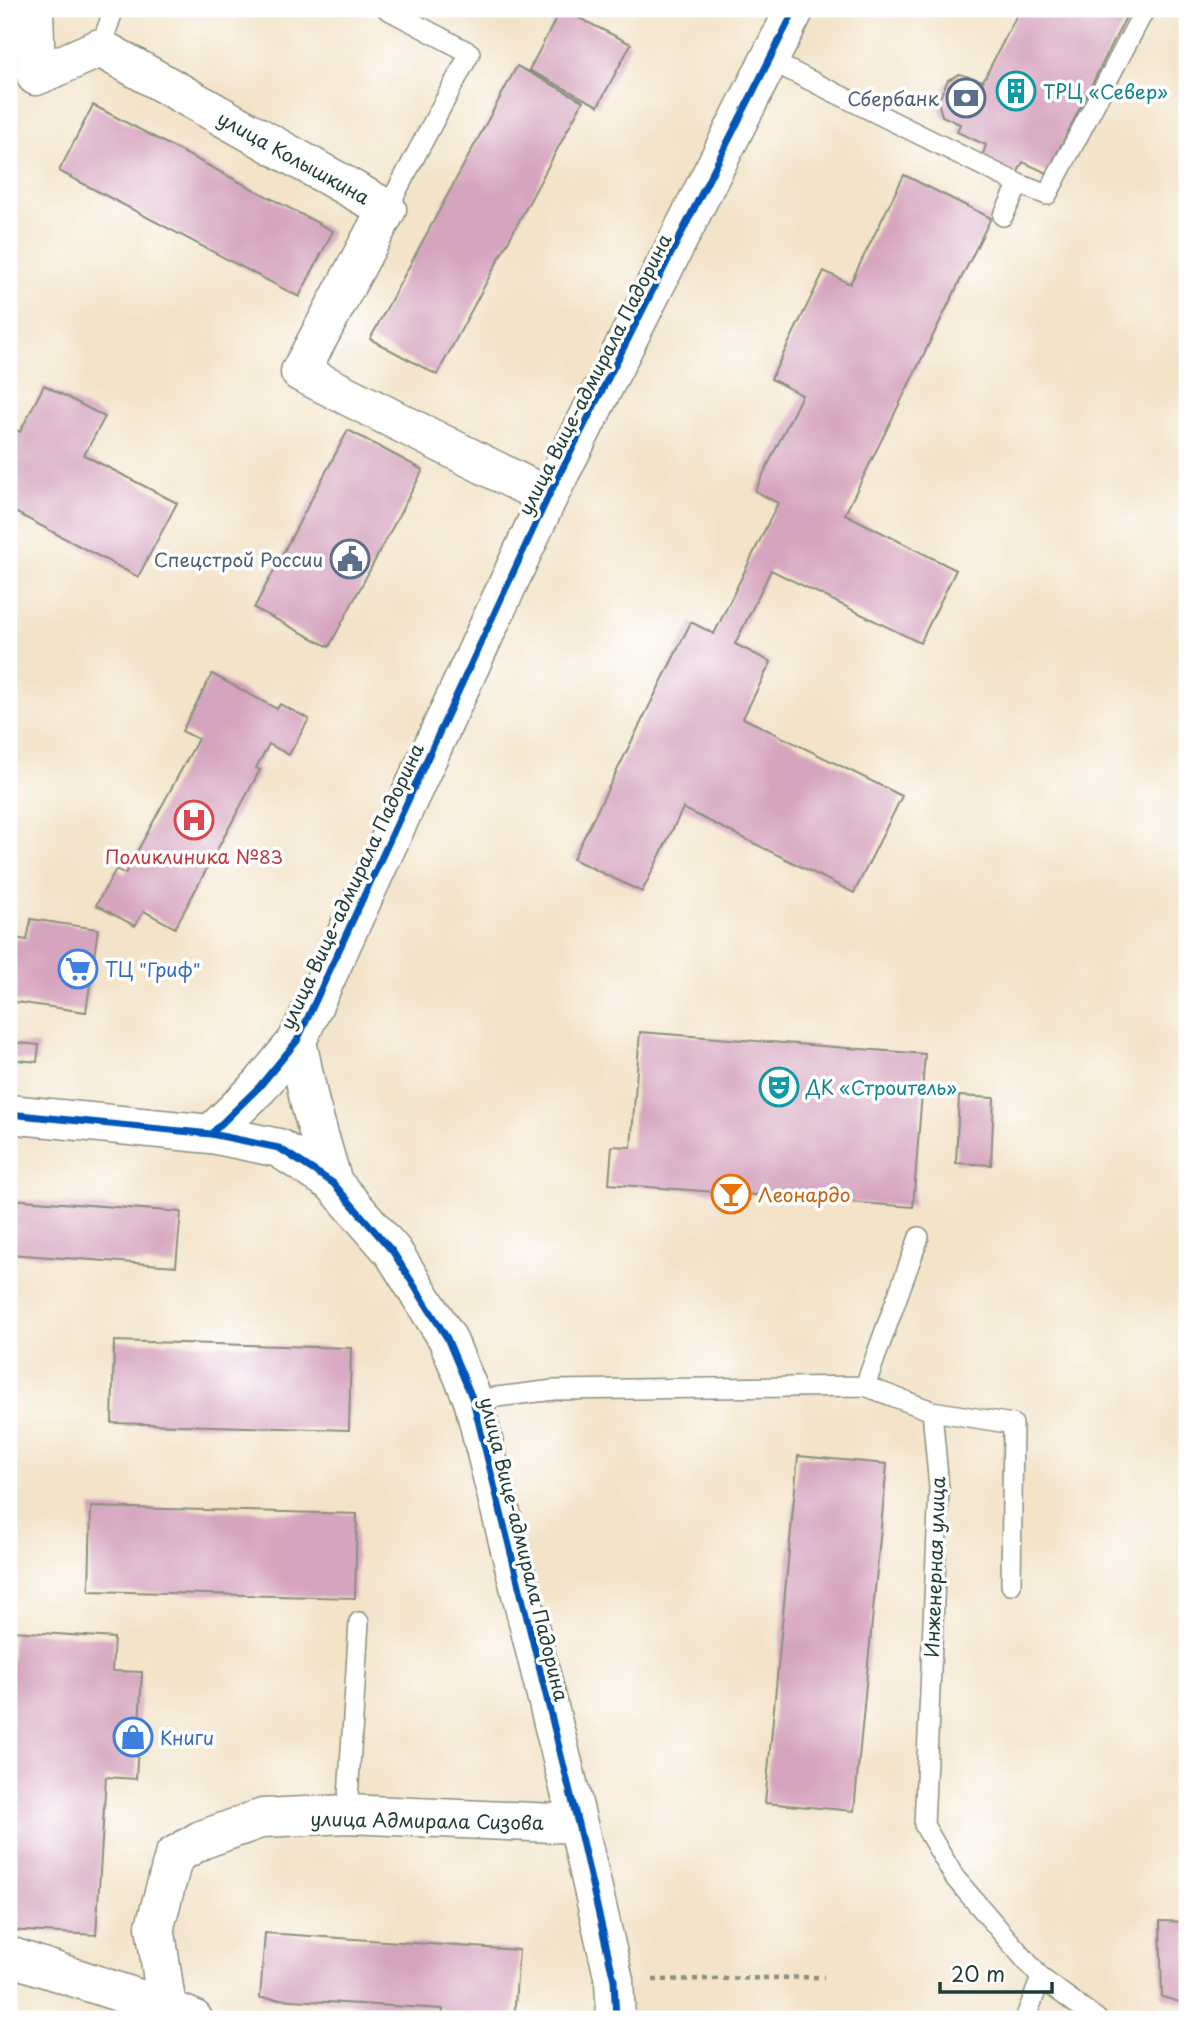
<svg xmlns="http://www.w3.org/2000/svg" width="1196" height="2028" font-family="'Playpen Sans',sans-serif">
<style>
.building{fill:#d5a4be}
.lines{fill:none;stroke-linecap:round;stroke-linejoin:round}
.lane-casing{stroke:#89907e;stroke-width:22}
.street-casing{stroke:#89907e;stroke-width:41}
.secondary-casing{stroke:#89907e;stroke-width:41}
.path{stroke:#89907e;stroke-width:4.5;stroke-dasharray:5 5;stroke-linecap:butt}
.lane{stroke:#fff;stroke-width:19}
.street{stroke:#fff;stroke-width:38}
.secondary{stroke:#fff;stroke-width:38}
.cycleway-casing{stroke:#fff;stroke-width:11}
.cycleway{stroke:#0057b8;stroke-width:7}
.labels{text-anchor:middle;dominant-baseline:central;stroke-width:7;stroke-linejoin:round;paint-order:stroke}
.culture-label{font-size:19px;fill:#0d838f;stroke:#fff;text-anchor:start}
.service-label{font-size:19px;fill:#4e5e75;stroke:#fff;text-anchor:end}
.street-label{font-size:19px;fill:#1f3d34;stroke:#fff}
.health-label{font-size:19px;fill:#be3a42;stroke:#fff}
.shop-label{font-size:19px;fill:#366cbe;stroke:#fff;text-anchor:start}
.food-label{font-size:19px;fill:#c56008;stroke:#fff;text-anchor:start}
</style>
<rect width="100%" height="100%" fill="#fff"/>
<filter id="ink" filterUnits="userSpaceOnUse"><feTurbulence type="fractalNoise" baseFrequency=".0143" numOctaves="2"/><feDisplacementMap in="SourceGraphic" scale="14" xChannelSelector="R" yChannelSelector="G"/><feConvolveMatrix kernelMatrix="1 2 1 2 8 2 1 2 1" color-interpolation-filters="sRGB"/></filter>
<filter id="wash" filterUnits="userSpaceOnUse"><feTurbulence type="fractalNoise" baseFrequency=".00686" numOctaves="4" result="noise"/><feDisplacementMap in="SourceGraphic" scale="28" xChannelSelector="R" yChannelSelector="G"/><feGaussianBlur stdDeviation="1.57" result="paint"/><feColorMatrix in="noise" values="0 0 0 0 0 0 0 0 0 0 0 0 0 0 0 0 0 1.4 0 .05"/><feComposite in="paint" operator="in"/></filter>
<g filter="url(#wash)">
<rect width="100%" height="100%" fill="#f3e3c8"/>
<g id="blocks">
<!-- building -->
<path class="building" d="M 561,9 L 631,44 L 598,106 L 529,70 Z
M 1020,9 L 1130,9 L 1047,173 L 1023,162 L 1017,174 L 982,157 L 986,145 L 957,132 L 960,124 L 942,116 L 938,101 L 948,80 L 959,74 L 983,81 Z
M 517,66 L 583,101 L 437,375 L 370,339 Z
M 93,105 L 333,231 L 299,297 L 59,171 Z
M 904,175 L 991,218 L 845,514 L 956,570 L 920,643 L 771,570 L 735,644 L 771,662 L 743,718 L 902,796 L 854,893 L 683,808 L 642,892 L 573,859 L 691,622 L 714,634 L 778,503 L 755,491 L 802,395 L 771,379 L 824,271 L 850,284 Z
M 44,385 L 105,417 L 84,455 L 177,503 L 138,577 L 9,509 L 9,426 L 20,432 Z
M 348,430 L 423,470 L 329,647 L 254,608 Z
M 212,674 L 277,709 L 280,704 L 309,719 L 289,755 L 269,744 L 256,768 L 260,770 L 175,928 L 144,911 L 135,926 L 96,905 L 116,869 L 125,874 L 198,739 L 182,731 Z
M 31,919 L 98,929 L 86,1012 L 9,1001 L 9,937 L 27,940 Z
M 640,1032 L 925,1054 L 913,1207 L 609,1184 L 612,1146 L 631,1147 Z
M 9,1042 L 39,1045 L 37,1062 L 9,1059 Z
M 959,1096 L 994,1098 L 991,1165 L 956,1163 Z
M 9,1199 L 181,1212 L 176,1266 L 9,1254 Z
M 114,1341 L 351,1348 L 349,1430 L 112,1423 Z
M 798,1456 L 887,1464 L 854,1811 L 765,1803 Z
M 91,1507 L 357,1514 L 355,1598 L 89,1591 Z
M 13,1631 L 114,1638 L 112,1671 L 142,1672 L 136,1779 L 106,1777 L 96,1935 L 9,1930 L 9,1701 Z
M 1160,1921 L 1187,1922 L 1187,2004 L 1162,1997 Z
M 265,1933 L 519,1950 L 514,2019 L 442,2019 L 443,2009 L 260,1998 Z
M 845,2015 L 917,2017 L 917,2019 L 844,2019 Z"/>
</g>
</g>
<g filter="url(#ink)">
<use href="#blocks" fill-opacity="0" stroke="#89907e" stroke-width="2"/>
<g class="lines">
<defs>
<path id="lane" d="M 387,9 L 470,53 L 387,209
M 100,48 L 114,9
M 769,60 L 1019,184 L 1047,195 L 1145,9
M 1003,216 L 1019,184
M 865,1386 L 919,1237
M 473,1400 L 554,1390 L 865,1386 L 932,1411 L 939,1488 L 924,1825 L 955,1878 L 1041,1978 L 1097,2019
M 932,1411 L 1013,1424 L 1011,1585
M 347,1814 L 359,1622
M 1025,2019 L 1041,1978"/>
<path id="street" d="M 34,9 L 36,76 L 100,48 L 387,209 L 300,372 L 548,497
M 297,1041 L 310,1104 L 333,1183
M 211,1134 L 279,1148 L 333,1183 L 393,1252 L 447,1338 L 473,1400 L 578,1824 L 614,1980 L 616,2019
M 9,1956 L 167,2008
M 193,2019 L 167,2008 L 155,1926 L 174,1856 L 201,1840 L 263,1818 L 347,1814 L 578,1824"/>
<path id="secondary" d="M 9,1114 L 211,1134 L 259,1087 L 297,1041 L 548,497 L 795,9"/>
</defs>
<!-- lane casing -->
<use href="#lane" class="lane-casing"/>
<!-- street casing -->
<use href="#street" class="street-casing"/>
<!-- secondary casing -->
<use href="#secondary" class="secondary-casing"/>
<!-- path -->
<path class="path" d="M 653,1980 L 824,1977"/>
<!-- lane -->
<use href="#lane" class="lane"/>
<!-- street -->
<use href="#street" class="street"/>
<!-- secondary -->
<use href="#secondary" class="secondary"/>
<defs>
<path id="cycleway" d="M 9,1114 L 211,1134 L 279,1148 L 333,1183 L 393,1252 L 447,1338 L 473,1400 L 578,1824 L 614,1980 L 616,2019
M 211,1134 L 259,1087 L 297,1041 L 548,497 L 795,9"/>
</defs>
<!-- cycleway casing -->
<use href="#cycleway" class="cycleway-casing"/>
<!-- cycleway -->
<use href="#cycleway" class="cycleway"/>
</g>
</g>
<!-- icons -->
<defs>
<symbol id="building-ring" viewBox="-11 -11 22 22"><circle r="9.5" fill="#fff" stroke="#0f9aa8" stroke-width="1.5"/><path d="M-4-6H4V6H1V3H-1V6H-4ZM-2.5-4.3h1.7v1.8h-1.7ZM.8-4.3h1.7v1.8H.8ZM-2.5-1h1.7V.8h-1.7ZM.8-1h1.7V.8H.8Z" fill="#0f9aa8"/></symbol>
<symbol id="bank-ring" viewBox="-11 -11 22 22"><circle r="9.5" fill="#fff" stroke="#5c6f8a" stroke-width="1.5"/><path d="M-6-4H6V4H-6ZM0-2.3a2.3 2.3 0 1 0 0 4.6a2.3 2.3 0 1 0 0-4.6Z" fill="#5c6f8a"/></symbol>
<symbol id="civic-ring" viewBox="-11 -11 22 22"><circle r="9.5" fill="#fff" stroke="#5c6f8a" stroke-width="1.5"/><path d="M-.6-6.5H3V-4.5H.6V-3L4-1V1h2V6H-6V1h2V-1L-.6-3ZM-1.2 2.5V6h2.4V2.5Z" fill="#5c6f8a"/></symbol>
<symbol id="hospital-ring" viewBox="-11 -11 22 22"><circle r="9.5" fill="#fff" stroke="#e0444e" stroke-width="1.5"/><path d="M-5-5h3v3.5h4V-5h3V5h-3V1.5h-4V5h-3Z" fill="#e0444e"/></symbol>
<symbol id="supermarket-ring" viewBox="-11 -11 22 22"><circle r="9.5" fill="#fff" stroke="#3f7fe0" stroke-width="1.5"/><path d="M-6-5.5h2.5l.6 2H6L4.5 2H-2.5L-4.4-4H-6ZM-1.5 3.2a1.3 1.3 0 1 0 .1 0ZM3 3.2a1.3 1.3 0 1 0 .1 0Z" fill="#3f7fe0"/></symbol>
<symbol id="theatre-ring" viewBox="-11 -11 22 22"><circle r="9.5" fill="#fff" stroke="#0f9aa8" stroke-width="1.5"/><path d="M-5-5.5Q0-4 5-5.5V0Q5 5 0 6Q-5 5-5 0ZM-3.3-2.5H-1v1.5H-3.3ZM1-2.5H3.3v1.5H1ZM-2.8 1Q0 5.5 2.8 1Z" fill="#0f9aa8"/></symbol>
<symbol id="bar-ring" viewBox="-11 -11 22 22"><circle r="9.5" fill="#fff" stroke="#e8710a" stroke-width="1.5"/><path d="M-6-5H6L.8 .8V4.5H3.5V6h-7V4.5H-.8V.8Z" fill="#e8710a"/></symbol>
<symbol id="shop-ring" viewBox="-11 -11 22 22"><circle r="9.5" fill="#fff" stroke="#3f7fe0" stroke-width="1.5"/><path d="M-5-2.5h2.3a2.7 3.5 0 0 1 5.4 0H5L5.5 6h-11ZM-1.5-2.5h3a1.5 2.3 0 0 0-3 0Z" fill="#3f7fe0"/></symbol>
</defs>
<g fill-rule="evenodd">
<use href="#building-ring" x="994" y="69" width="44" height="44"/>
<use href="#bank-ring" x="944" y="76" width="44" height="44"/>
<use href="#civic-ring" x="328" y="537" width="44" height="44"/>
<use href="#hospital-ring" x="172" y="798" width="44" height="44"/>
<use href="#supermarket-ring" x="56" y="947" width="44" height="44"/>
<use href="#theatre-ring" x="757" y="1065" width="44" height="44"/>
<use href="#bar-ring" x="709" y="1172" width="44" height="44"/>
<use href="#shop-ring" x="111" y="1715" width="44" height="44"/>
</g>
<g class="labels">
<!-- culture labels -->
<g class="culture-label">
<text x="1043" y="91">ТРЦ «Север»</text>
<text x="806" y="1087">ДК «Строитель»</text>
</g>
<!-- service labels -->
<g class="service-label">
<text x="939" y="98">Сбербанк</text>
<text x="323" y="559">Спецстрой России</text>
</g>
<!-- street labels -->
<g class="street-label">
<text transform="translate(294 157) rotate(29)">улица Колышкина</text>
<text transform="translate(594 374) rotate(-63)">улица Вице-адмирала Падорина</text>
<text transform="translate(351 886) rotate(-65)">улица Вице-адмирала Падорина</text>
<text transform="translate(525 1549) rotate(76)">улица Вице-адмирала Падорина</text>
<text transform="translate(934 1567) rotate(-88)">Инженерная улица</text>
<text transform="translate(427 1820) rotate(1)">улица Адмирала Сизова</text>
</g>
<!-- health labels -->
<g class="health-label">
<text x="194" y="856">Поликлиника №83</text>
</g>
<!-- shop labels -->
<g class="shop-label">
<text x="105" y="969">ТЦ "Гриф"</text>
<text x="160" y="1737">Книги</text>
</g>
<!-- food labels -->
<g class="food-label">
<text x="758" y="1194">Леонардо</text>
</g>
</g>
<!-- margin -->
<rect width="1196" height="2028" fill="none" stroke="#fff" stroke-width="35"/>
<!-- scale -->
<path d="M940 1982v10h112v-10" fill="none" stroke="#1f3d34" stroke-width="3.5"/>
<text x="951" y="1982" font-size="21" fill="#1f3d34" stroke="#ffffff" stroke-width="5" paint-order="stroke">20 m</text>
</svg>
